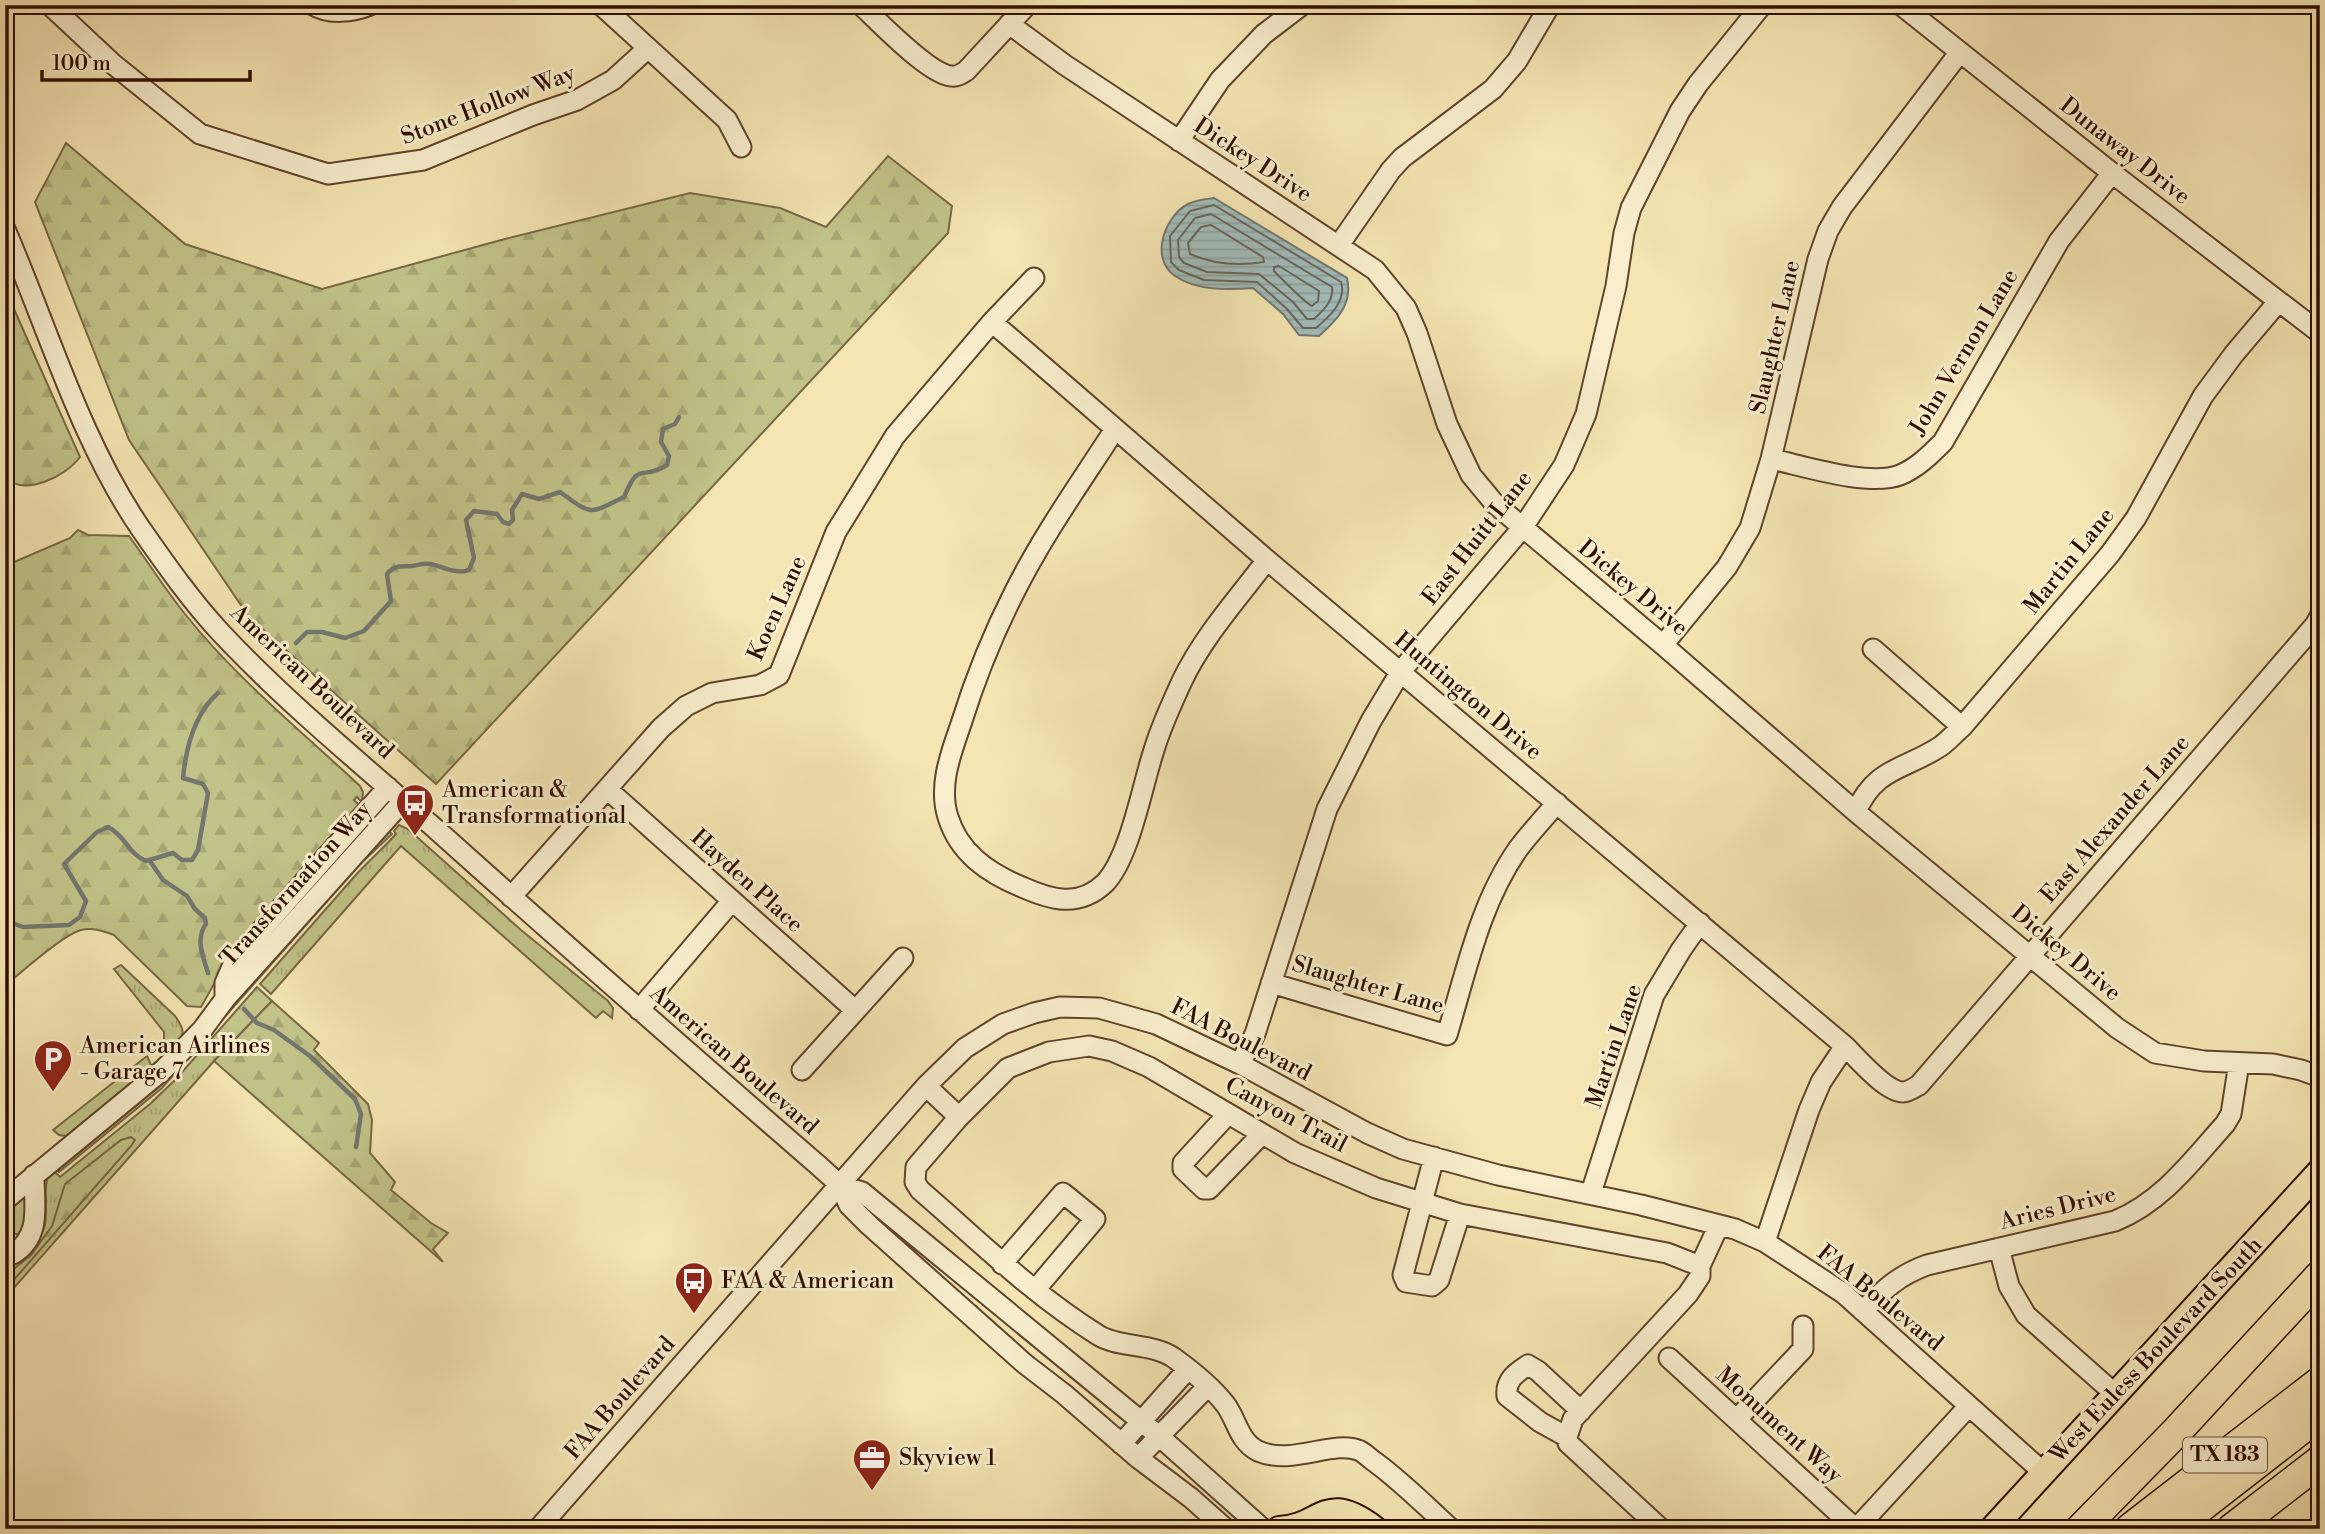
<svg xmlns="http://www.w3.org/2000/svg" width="2325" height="1534" font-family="'Libre Bodoni',serif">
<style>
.grass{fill:url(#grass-tufts);stroke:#786844;stroke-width:2}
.forest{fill:url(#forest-firs);stroke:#786844;stroke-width:2}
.water{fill:url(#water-rules);stroke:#74766f;stroke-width:2}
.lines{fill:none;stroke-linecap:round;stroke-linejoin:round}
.shore{stroke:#68655c;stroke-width:2}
.stream{stroke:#74766f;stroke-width:4.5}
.minor-casing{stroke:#60442c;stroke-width:23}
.major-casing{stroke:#2e0e00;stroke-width:28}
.highway-casing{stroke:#2e0e00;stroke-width:33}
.minor{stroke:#f8eecd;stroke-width:19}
.major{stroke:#f4e5b2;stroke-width:24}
.highway{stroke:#f4e5b2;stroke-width:30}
.labels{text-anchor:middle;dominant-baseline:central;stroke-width:6;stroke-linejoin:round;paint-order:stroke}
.shield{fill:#f8eecd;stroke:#6b513e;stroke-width:2}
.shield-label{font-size:21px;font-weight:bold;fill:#2e0e00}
.street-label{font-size:23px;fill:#2e0e00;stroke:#f8eecd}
.poi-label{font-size:23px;fill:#2e0e00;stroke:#f8eecd;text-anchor:start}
</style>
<defs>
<pattern id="grass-tufts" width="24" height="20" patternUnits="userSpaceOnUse" patternTransform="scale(1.75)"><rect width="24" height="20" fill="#c1c388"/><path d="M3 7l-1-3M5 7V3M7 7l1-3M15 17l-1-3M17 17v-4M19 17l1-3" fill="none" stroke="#a6a674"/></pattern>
<pattern id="forest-firs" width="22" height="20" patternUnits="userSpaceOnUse" patternTransform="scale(1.75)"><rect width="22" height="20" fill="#c1c388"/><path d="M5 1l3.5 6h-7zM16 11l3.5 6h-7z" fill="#a6a674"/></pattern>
<pattern id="water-rules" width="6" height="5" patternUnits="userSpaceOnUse" patternTransform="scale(1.75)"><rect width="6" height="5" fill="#a2bcb9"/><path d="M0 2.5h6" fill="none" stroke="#8ca09d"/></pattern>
</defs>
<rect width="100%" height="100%" fill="#f4e5b2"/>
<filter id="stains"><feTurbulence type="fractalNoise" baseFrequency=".00286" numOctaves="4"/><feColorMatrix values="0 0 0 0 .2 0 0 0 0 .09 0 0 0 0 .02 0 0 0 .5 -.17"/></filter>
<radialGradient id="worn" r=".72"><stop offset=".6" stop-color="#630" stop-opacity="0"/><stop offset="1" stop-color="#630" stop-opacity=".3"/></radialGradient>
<!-- grass -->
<path class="grass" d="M 399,825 L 408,829 L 521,930 L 608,1001 L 613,1008 L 612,1018 L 603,1011 L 596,1018 L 401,846 L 271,994 L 260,984 L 354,877 C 367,862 382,850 396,834 L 394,831 Z
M 387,830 L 392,834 L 359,865 L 162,1088 L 59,1172 L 54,1165 L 202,1039 Z
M 121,965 L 175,1016 C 189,1035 182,1037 168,1052 L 160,1050 L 158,1047 L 164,1042 L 164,1032 L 114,969 Z
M 257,987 L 272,1001 L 214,1061 L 5,1298 L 5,1266 C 19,1255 38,1245 44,1228 C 50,1209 40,1185 52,1169 L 60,1177 L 150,1104 L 176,1079 Z
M 147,1056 L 151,1065 L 148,1070 L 66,1136 L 59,1135 L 53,1130 Z
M 23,1192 L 30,1202 L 21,1234 L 5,1234 L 5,1205 Z"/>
<!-- forest -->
<path class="forest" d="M 66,143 L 185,244 L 322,289 L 505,239 L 690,193 L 780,208 L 826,227 L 888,156 L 952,206 L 948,233 L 436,784 L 249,617 L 129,440 L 35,202 Z
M 5,289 L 80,457 C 65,477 26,496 5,478 Z
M 78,530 L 88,535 L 129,536 C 148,562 165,589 185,614 C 235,677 301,731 360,786 L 363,792 L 362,802 L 357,797 L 354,800 L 359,805 L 352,814 L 219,975 L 201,1007 L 187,1006 L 114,935 C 103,931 93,927 81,930 C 64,934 20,973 5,986 L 5,566 L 70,538 Z
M 272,1001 L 319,1043 L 314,1050 L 368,1104 L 372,1120 L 370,1153 L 395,1182 L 391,1190 L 431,1223 L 448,1233 L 433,1249 L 443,1262 L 214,1061 Z
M 131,1137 L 135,1140 L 131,1146 L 5,1290 L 5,1276 L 31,1255 L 52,1226 L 65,1184 L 121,1140 Z"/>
<!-- water -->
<path class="water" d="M 1214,198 L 1347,278 C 1353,304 1337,320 1319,336 L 1299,335 L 1283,314 L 1253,288 C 1228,290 1197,291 1175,276 C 1149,258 1165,216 1188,204 C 1196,200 1205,199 1214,198 Z"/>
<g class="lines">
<!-- shore -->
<path class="shore" d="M 1214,205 L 1341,282 C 1347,301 1329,317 1316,328 L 1303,328 L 1287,309 L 1257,282 L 1204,280 L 1179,270 L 1171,262 L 1170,236 L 1190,211 Z
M 1211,214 L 1332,287 C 1334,300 1324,310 1314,319 L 1307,319 L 1293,302 L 1259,274 L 1207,272 L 1184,263 L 1179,257 L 1178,240 L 1195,218 Z
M 1211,225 L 1263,257 L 1264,262 C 1240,266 1213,264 1190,254 L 1188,243 L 1201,227 Z
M 1279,266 L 1319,291 L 1318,301 L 1312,306 C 1305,303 1282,279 1274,271 L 1274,267 Z"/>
<!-- stream -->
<path class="stream" d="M 296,643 L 307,632 L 322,632 L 345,638 L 364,631 L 391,601 L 387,574 C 395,564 401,567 412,566 C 419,565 423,563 430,564 C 442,566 456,575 469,570 L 474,558 L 466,520 L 474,511 L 497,514 L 503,522 L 509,524 L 513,520 L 512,510 L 522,494 L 539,499 L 560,492 C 592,515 588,515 624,497 C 640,459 640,482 667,465 L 669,456 L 661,442 L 663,429 L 675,424 L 679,417
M 150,861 L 163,880 L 187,896 L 195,909 L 205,918 L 206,924 C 195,939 203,956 208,973
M 5,920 L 23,927 L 69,925 L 80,917 L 86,901 L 64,864 L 97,832 L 108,827 C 127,837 127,853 146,861 L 173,853 L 182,860 L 192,860 L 198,850 L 208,793 L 203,784 L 183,778 C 186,747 194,714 218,693
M 244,1009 L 257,1023 L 274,1030 L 310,1056 L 355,1099 L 361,1114 L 356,1147"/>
<defs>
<path id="minor" d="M 50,5 L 113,64 L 200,134 L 328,174 L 423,160 L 533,115 L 577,100 L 613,80 L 647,49
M 313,5 C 329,15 353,12 370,5
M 601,5 L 727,120 L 741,147
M 861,5 C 879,22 929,74 951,76 C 957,77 961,74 966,71 L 1027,5
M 1901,5 L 2112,173 L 2320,333
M 1009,24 L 1065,65 L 1375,270 L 1406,308 L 1417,333 L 1447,424 L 1471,475 L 1495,504 L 1663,645 L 1856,812 L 2117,1028 L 2155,1053 L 2204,1061 L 2273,1064 L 2301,1070 L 2320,1077
M 1179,141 L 1220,80 L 1264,34 L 1302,5
M 5,229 C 47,326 81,442 141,529 C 166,565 192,602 222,634 C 288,704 366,768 438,831 C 564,944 691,1055 819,1166 L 840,1185 L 849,1205 L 870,1226 L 1025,1364 L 1064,1394 L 1138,1458 L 1191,1498 L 1226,1529
M 1339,245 L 1391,170 L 1402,158 L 1493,89 L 1517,61 L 1550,5
M 992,322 L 1267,560 L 1845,1046 C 1857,1058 1886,1092 1903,1092 C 1908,1092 1914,1088 1919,1085 L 2315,625 L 2320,616
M 1115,429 C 1081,482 1043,535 1015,591 C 993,634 975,679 961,724 C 951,753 938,786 948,817 C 959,853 988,873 1022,887 C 1051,900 1079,908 1105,883 C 1130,857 1142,786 1154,750 C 1161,726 1172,703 1182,681 C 1203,637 1238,598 1267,560
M 1771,459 C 1804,466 1869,487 1900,475 C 1917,468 1930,455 1943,442 L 2059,241 L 2112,173
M 1663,645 L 1727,567 L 1750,528 L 1771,459 L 1818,259 L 1828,231 L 1842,207 L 1960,52
M 1873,649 L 1962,727
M 607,789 L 855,1010
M 1856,812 C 1875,767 1905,770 1941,746 C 1948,741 1955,733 1962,727 L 2110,554 L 2136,518 L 2203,396 L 2234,354 L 2278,302
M 511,897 L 661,728 L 686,706 L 712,693 L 760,685 L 779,675 L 836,532 L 895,436 L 992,322 L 1034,278
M 1271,983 L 1447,1035 C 1466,972 1480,903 1518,849 C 1530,833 1544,818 1557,803
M 225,999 L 225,983 L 235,960 L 388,787
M 639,1010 L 731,902
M 1240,1064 L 1255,1034 L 1327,809 L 1371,721 L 1401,671 L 1523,527 L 1564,465 L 1586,414 L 1616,286 L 1624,233 L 1631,208 L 1680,111 L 1698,84 L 1762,5
M 802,1070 L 903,958
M 926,1086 L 959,1117
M 1228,1114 L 1183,1163 L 1183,1169 L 1204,1189 L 1209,1189 L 1262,1134
M 1434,1157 L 1403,1275 L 1406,1282 L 1432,1286 L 1439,1280 L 1460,1214
M 840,1185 L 862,1192 L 1159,1436 L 1263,1529
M 1591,1193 L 1654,995 L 1681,950 L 1700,923
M 5,1200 L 164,1069 L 202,1030 L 225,999 L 403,801
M 1765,1242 L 1809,1110 L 1821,1082 L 1845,1046
M 1999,1248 L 2009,1286 L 2026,1315 L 2115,1394
M 5,1252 L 13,1254 C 42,1236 34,1205 34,1175
M 1002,1264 L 1063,1193 L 1095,1219 L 1035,1290
M 1863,1311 C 1883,1290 1899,1275 1927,1265 L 2115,1221 C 2162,1202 2192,1161 2225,1124 L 2231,1114 L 2239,1063
M 1669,1358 L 1856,1529
M 1737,1419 L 1803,1349 L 1803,1326
M 1567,1437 L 1540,1422 L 1507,1396 C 1505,1380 1516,1373 1528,1365 L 1538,1371 L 1581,1411
M 1121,1444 L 1188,1369
M 1138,1458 L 1208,1386
M 538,1529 L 926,1086 L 965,1048 L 1003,1024 L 1034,1013 L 1060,1007 L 1099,1008 L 1156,1024 L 1240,1064 L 1367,1133 L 1403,1149 L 1498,1175 L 1641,1205 L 1735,1229 L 1765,1242 L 1843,1293 L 2043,1472
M 1451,1529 C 1426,1506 1402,1482 1375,1462 C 1370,1459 1364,1452 1358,1450 C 1333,1440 1291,1466 1258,1451 C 1238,1441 1237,1419 1225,1404 C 1211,1386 1192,1371 1174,1358 C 1153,1343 1118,1348 1098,1335 C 1032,1294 978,1240 920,1190 L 915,1182 L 916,1167 L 959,1117 L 1008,1068 L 1049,1052 L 1089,1046 L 1112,1051 L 1149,1067 L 1295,1153 L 1376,1188 L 1460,1214 L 1667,1253 L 1700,1266
M 1661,1529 L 1568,1443 L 1567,1437 L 1573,1419 L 1688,1294 L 1700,1276 L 1700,1266 L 1719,1225
M 1856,1529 L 1969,1406"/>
<path id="major" d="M 1279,1529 C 1323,1527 1324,1490 1375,1529
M 1992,1529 L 2320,1171"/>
<path id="highway" d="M 2081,1529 L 2177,1431 L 2320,1276
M 2130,1529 L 2320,1382
M 2172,1529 L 2320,1414
M 2232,1529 L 2320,1461"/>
</defs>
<!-- minor casing -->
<use href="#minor" class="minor-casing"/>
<!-- major casing -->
<use href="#major" class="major-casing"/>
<!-- highway casing -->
<use href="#highway" class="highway-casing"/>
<!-- minor -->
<use href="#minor" class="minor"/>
<!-- major -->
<use href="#major" class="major"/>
<!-- highway -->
<use href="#highway" class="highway"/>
</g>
<!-- icons -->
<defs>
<symbol id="bus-pin" viewBox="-11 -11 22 30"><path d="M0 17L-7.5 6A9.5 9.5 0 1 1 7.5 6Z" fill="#8f2418" stroke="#f8eecd"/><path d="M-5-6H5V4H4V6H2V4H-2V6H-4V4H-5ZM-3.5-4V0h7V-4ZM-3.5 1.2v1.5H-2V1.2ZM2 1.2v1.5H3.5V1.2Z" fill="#fff"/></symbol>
<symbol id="parking-pin" viewBox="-11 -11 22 30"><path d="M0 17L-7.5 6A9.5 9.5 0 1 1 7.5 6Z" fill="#8f2418" stroke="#f8eecd"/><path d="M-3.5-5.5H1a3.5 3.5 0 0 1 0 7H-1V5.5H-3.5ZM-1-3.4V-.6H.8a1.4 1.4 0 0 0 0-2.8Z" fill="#fff"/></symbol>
<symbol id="office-pin" viewBox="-11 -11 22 30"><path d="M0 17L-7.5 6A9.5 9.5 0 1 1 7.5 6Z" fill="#8f2418" stroke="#f8eecd"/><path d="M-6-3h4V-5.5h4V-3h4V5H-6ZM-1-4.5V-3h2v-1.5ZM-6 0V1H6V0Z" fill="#fff"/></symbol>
</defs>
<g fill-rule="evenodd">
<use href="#bus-pin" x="393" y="781" width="44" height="60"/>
<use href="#parking-pin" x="31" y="1037" width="44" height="60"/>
<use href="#bus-pin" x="672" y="1259" width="44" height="60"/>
<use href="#office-pin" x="850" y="1436" width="44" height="60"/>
</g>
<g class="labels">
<!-- shield labels -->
<rect class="shield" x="2183" y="1437.5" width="84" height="35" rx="5"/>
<g class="shield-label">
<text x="2225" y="1455">TX 183</text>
</g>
<!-- street labels -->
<g class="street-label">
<text transform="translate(488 105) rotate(-21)">Stone Hollow Way</text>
<text transform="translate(2125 151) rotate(38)">Dunaway Drive</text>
<text transform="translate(1253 160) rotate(33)">Dickey Drive</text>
<text transform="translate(1775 337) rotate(-77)">Slaughter Lane</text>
<text transform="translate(1964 352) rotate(-59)">John Vernon Lane</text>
<text transform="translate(1477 538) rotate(-52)">East Huitt Lane</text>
<text transform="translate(2069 561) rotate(-51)">Martin Lane</text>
<text transform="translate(1633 588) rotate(40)">Dickey Drive</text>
<text transform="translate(777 608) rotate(-66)">Koen Lane</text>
<text transform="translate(312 682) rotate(43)">American Boulevard</text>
<text transform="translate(1468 696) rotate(40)">Huntington Drive</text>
<text transform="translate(2115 819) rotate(-49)">East Alexander Lane</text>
<text transform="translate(747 881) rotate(42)">Hayden Place</text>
<text transform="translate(296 884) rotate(-48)">Transformation Way</text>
<text transform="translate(2066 953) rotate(40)">Dickey Drive</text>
<text transform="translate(1368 985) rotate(16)">Slaughter Lane</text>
<text transform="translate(1241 1040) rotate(27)">FAA Boulevard</text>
<text transform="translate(1614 1046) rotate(-71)">Martin Lane</text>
<text transform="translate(734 1060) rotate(41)">American Boulevard</text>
<text transform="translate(1286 1115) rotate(28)">Canyon Trail</text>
<text transform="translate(2058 1208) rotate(-14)">Aries Drive</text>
<text transform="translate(1880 1298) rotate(39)">FAA Boulevard</text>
<text transform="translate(2156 1350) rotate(-47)">West Euless Boulevard South</text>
<text transform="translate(620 1398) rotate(-49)">FAA Boulevard</text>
<text transform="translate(1779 1425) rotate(42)">Monument Way</text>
</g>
<!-- poi labels -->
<g class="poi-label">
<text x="442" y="790">American &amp;<tspan x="442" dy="26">Transformational</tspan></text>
<text x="80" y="1046">American Airlines<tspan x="80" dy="26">- Garage 7</tspan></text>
<text x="721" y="1281">FAA &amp; American</text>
<text x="899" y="1458">Skyview 1</text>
</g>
</g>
<!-- margin -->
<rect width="2325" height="1534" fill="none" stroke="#f4e5b2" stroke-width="28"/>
<rect x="7" y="7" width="2311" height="1520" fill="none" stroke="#2e0e00" stroke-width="3.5"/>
<rect x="14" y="14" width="2297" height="1506" fill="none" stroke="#2e0e00" stroke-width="2"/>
<!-- scale -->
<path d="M42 70v10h208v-10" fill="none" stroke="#2e0e00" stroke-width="3.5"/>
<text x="52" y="70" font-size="21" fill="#2e0e00" stroke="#f8eecd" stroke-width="5" paint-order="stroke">100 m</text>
<rect width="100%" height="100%" filter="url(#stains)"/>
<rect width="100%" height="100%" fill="url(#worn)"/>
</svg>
